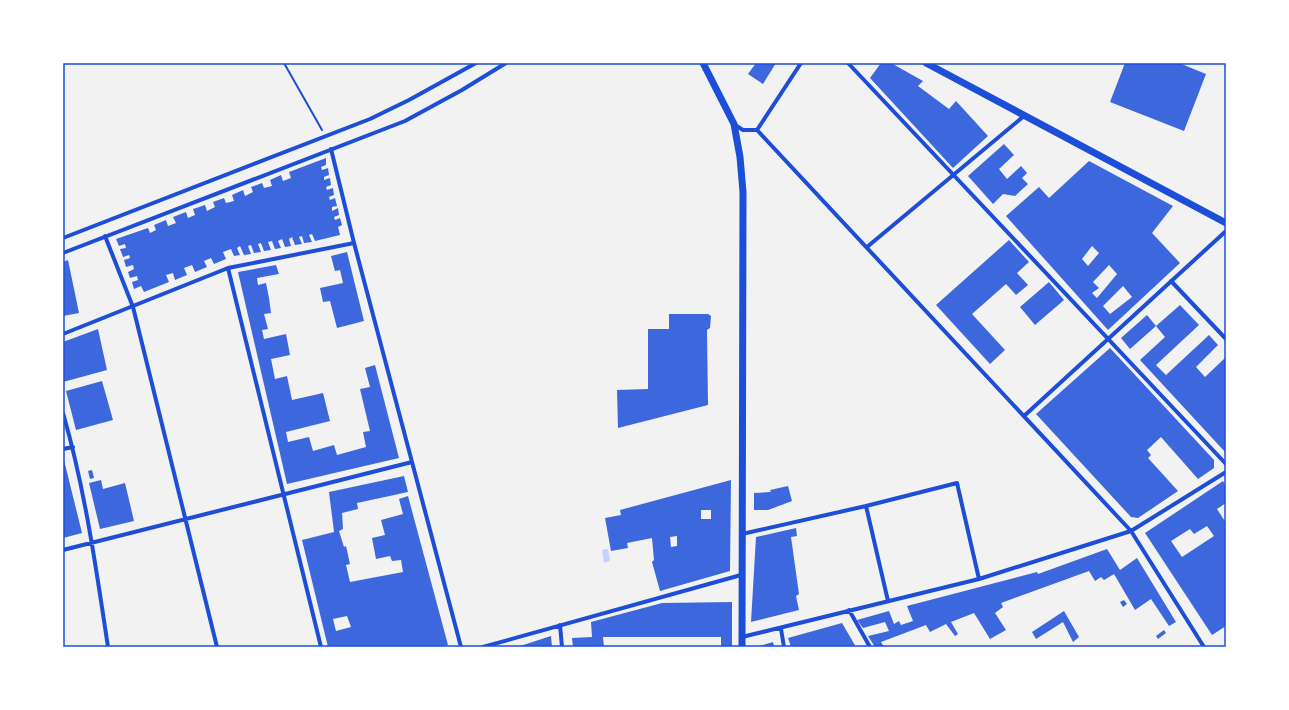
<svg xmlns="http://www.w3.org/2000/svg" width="1289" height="710" font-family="Jost,sans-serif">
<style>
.water{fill:#bfd3fe}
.building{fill:#3d67dc;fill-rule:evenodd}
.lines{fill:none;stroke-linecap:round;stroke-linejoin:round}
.path{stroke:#1d4ed8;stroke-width:2}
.minor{stroke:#1d4ed8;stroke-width:4}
.tertiary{stroke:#1d4ed8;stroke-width:7}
.neatline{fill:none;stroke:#1d4ed8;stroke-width:1.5}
</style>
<rect width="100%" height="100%" fill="#f2f2f2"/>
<!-- water -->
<path class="water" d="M 608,549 L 610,561 L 604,563 L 602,550 Z"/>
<!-- building -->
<path class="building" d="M 756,63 L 776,63 L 763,84 L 748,74 Z
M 881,63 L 891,63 L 923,81 L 918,86 L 949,109 L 956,101 L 988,136 L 953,168 L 870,78 Z
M 1125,63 L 1179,63 L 1206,74 L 1184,131 L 1110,102 Z
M 1004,144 L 1014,155 L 999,169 L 1007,179 L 1021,166 L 1027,173 L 1022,178 L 1028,184 L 1015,196 L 1003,194 L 993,204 L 968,176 Z
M 326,158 L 326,165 L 321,167 L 322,170 L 328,168 L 329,175 L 324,177 L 324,180 L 330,178 L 331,185 L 326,187 L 327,190 L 333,188 L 334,195 L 329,197 L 330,200 L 335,198 L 337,206 L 332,207 L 332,211 L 338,208 L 339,215 L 334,217 L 335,220 L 340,218 L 342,225 L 338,227 L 340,235 L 315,241 L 312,234 L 309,235 L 312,242 L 304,243 L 302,236 L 299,237 L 302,244 L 295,245 L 292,237 L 289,239 L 291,246 L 285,247 L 282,239 L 278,241 L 281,248 L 275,249 L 272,241 L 268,242 L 271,250 L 264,251 L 261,243 L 258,244 L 261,252 L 254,253 L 251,245 L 248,246 L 251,254 L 244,255 L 240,246 L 237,248 L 240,255 L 234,256 L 231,249 L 223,252 L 226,259 L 214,264 L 211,258 L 204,261 L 207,267 L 195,272 L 192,265 L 184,268 L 187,275 L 175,280 L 173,273 L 166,275 L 169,282 L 144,292 L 141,286 L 134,289 L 132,282 L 138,280 L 137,276 L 130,278 L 128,272 L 134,269 L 133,265 L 126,267 L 124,260 L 130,258 L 129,255 L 123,257 L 120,249 L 126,248 L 125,244 L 119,246 L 116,239 L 148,228 L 150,233 L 156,230 L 154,225 L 166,220 L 168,226 L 176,223 L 173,217 L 186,212 L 188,218 L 195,215 L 193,209 L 205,205 L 207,211 L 215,207 L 213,202 L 224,198 L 226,203 L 234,201 L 232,195 L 243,190 L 245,196 L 253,192 L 251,187 L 262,183 L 264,188 L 272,186 L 270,180 L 281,175 L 283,181 L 291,178 L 289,172 Z
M 1089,161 L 1173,206 L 1152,233 L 1180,263 L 1108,330 L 1006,216 L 1039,187 L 1049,198 ZM 1092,246 L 1099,253 L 1088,266 L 1082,259 ZM 1109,265 L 1117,274 L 1097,298 L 1092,293 L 1099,288 L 1093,282 ZM 1123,286 L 1132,297 L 1110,314 L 1103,306 Z
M 1009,240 L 1029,262 L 1017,273 L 1028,285 L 1016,295 L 1006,284 L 972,314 L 1005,350 L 990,364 L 936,305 Z
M 347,252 L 364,321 L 337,328 L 330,301 L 323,302 L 320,288 L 343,283 L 340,270 L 335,271 L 331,256 Z
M 68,260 L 79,313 L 63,316 L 63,262 Z
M 276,265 L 279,274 L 257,278 L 258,285 L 266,283 L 269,298 L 271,313 L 264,314 L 268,329 L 262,330 L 264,339 L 286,334 L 290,355 L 271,359 L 275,379 L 287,376 L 292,400 L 323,393 L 330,421 L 286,432 L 288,442 L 309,437 L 313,451 L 334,445 L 337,455 L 366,447 L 363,432 L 370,431 L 360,389 L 370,387 L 365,368 L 375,365 L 399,458 L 287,484 L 238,272 Z
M 1049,282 L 1064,300 L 1035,325 L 1020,307 Z
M 1180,305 L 1199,325 L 1156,365 L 1166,375 L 1209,335 L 1218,345 L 1196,367 L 1205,377 L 1226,357 L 1226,453 L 1140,360 L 1165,337 L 1156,326 Z
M 669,314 L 708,314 L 711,316 L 710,328 L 707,330 L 708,405 L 618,428 L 617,390 L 648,389 L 648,329 L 669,329 Z
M 1147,315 L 1156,326 L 1130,349 L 1121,338 Z
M 98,329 L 107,370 L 63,382 L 63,342 Z
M 1110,348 L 1214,460 L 1214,468 L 1198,479 L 1161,437 L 1147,450 L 1151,455 L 1148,458 L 1178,491 L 1138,518 L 1131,517 L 1036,414 Z
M 102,381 L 113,420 L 76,430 L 66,391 Z
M 63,456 L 82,533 L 63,538 Z
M 92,470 L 94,478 L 90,479 L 88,471 Z
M 404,476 L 408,492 L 357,503 L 358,509 L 342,513 L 343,529 L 339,531 L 344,547 L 346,546 L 350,564 L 346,565 L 350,582 L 403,572 L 401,560 L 392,561 L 390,556 L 376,559 L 372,538 L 385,535 L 381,520 L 403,514 L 399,499 L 408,496 L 448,645 L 439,647 L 328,647 L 302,540 L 334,532 L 329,492 ZM 347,616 L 351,627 L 336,631 L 333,619 Z
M 101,480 L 103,489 L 125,483 L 134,521 L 100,529 L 89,483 Z
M 731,480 L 730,571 L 660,591 L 652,562 L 654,560 L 652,538 L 627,543 L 628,548 L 611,551 L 605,518 L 621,515 L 620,510 ZM 701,510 L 711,510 L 711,519 L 701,519 ZM 677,536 L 677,546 L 671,547 L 670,537 Z
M 1223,481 L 1226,486 L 1226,503 L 1217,509 L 1226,523 L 1226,626 L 1212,635 L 1145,533 ZM 1207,526 L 1214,536 L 1182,557 L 1171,541 L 1190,529 L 1194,534 Z
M 788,486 L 792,501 L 768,510 L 754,510 L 754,493 L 771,492 L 770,490 Z
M 796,528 L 797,536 L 791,537 L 799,594 L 796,596 L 799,610 L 751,622 L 756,537 Z
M 1107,549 L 1120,570 L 1137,558 L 1176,622 L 1169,626 L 1151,599 L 1135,610 L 1114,574 L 1104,580 L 1101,577 L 1095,581 L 1089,571 L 1001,603 L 1003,607 L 995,613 L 1006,630 L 990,639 L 974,613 L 951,622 L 958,634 L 955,636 L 946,624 L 930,632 L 926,625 L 881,642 L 884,647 L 875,647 L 868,636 L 889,631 L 885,622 L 863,628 L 857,620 L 889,611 L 894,624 L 899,621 L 901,625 L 913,621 L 907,606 L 1037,572 L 1038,574 Z
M 1124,600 L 1127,604 L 1123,607 L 1120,602 Z
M 732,602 L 732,647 L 721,647 L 721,637 L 603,637 L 604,647 L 573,647 L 572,638 L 592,637 L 591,622 L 662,603 Z
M 1064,611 L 1079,637 L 1073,642 L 1063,622 L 1036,639 L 1032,632 Z
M 842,623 L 856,647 L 791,647 L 788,638 Z
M 1164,630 L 1166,633 L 1158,639 L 1156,636 Z
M 551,636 L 552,647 L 517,647 Z
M 773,642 L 774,647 L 756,647 Z"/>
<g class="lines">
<!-- path -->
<path class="path" d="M 284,63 L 322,130"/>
<!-- minor -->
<path class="minor" d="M 848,63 L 1226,464
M 735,125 L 743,130 L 757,130 L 1131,531 L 1204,647
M 757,130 L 801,63
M 331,149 L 354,243 L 461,647
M 105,236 L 133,307 L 217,647
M 63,238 L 370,119 L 409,100 L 476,63
M 867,247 L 1024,116
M 63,253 L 405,121 L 462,90 L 506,63
M 228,268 L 321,647
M 1171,281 L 1226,339
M 63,334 L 228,268 L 354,243
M 63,413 C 85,489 96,568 108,647
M 1024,416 L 1226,231
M 63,449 L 73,447
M 866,506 L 888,601
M 742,534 L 866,506 L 957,483 L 979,579
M 63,550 L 412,462
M 849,610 L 870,647
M 560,625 L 562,647
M 781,629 L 784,647
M 742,637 L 979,579 L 1131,531 L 1226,472
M 483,647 L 741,575"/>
<!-- tertiary -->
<path class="tertiary" d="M 703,63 L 734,124 L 740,157 L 743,192 L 742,647
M 926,63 L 1226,223"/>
</g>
<!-- border -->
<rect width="1289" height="710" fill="none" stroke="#ffffff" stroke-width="128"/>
<rect x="64" y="64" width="1161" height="582" class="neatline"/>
</svg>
